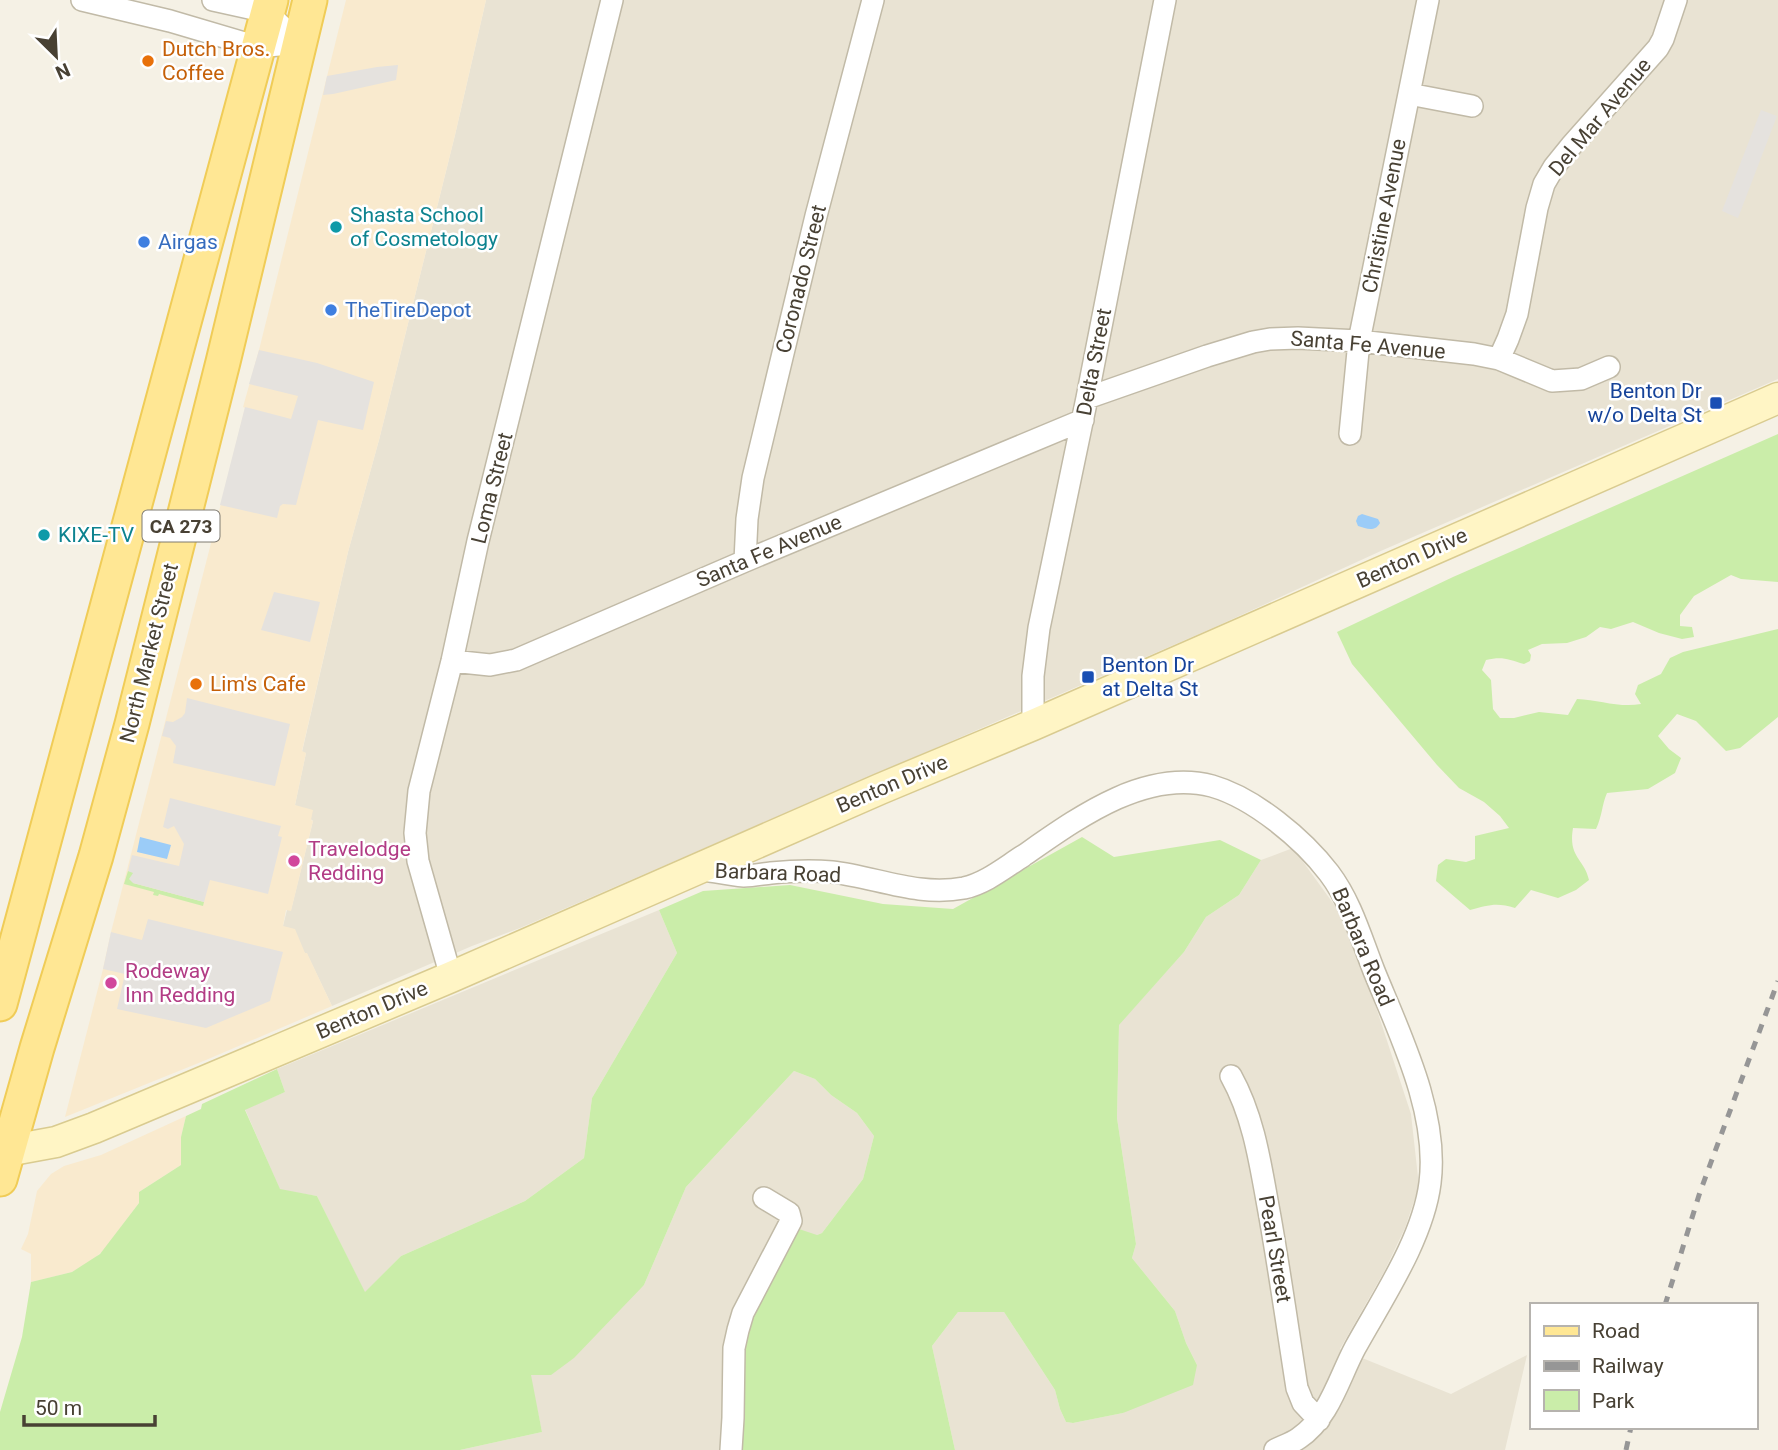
<svg xmlns="http://www.w3.org/2000/svg" width="1778" height="1450" font-family="Roboto,sans-serif">
<style>
.residential{fill:#e9e3d3}
.commercial{fill:#f9eace}
.green{fill:#caeda9}
.parking{fill:#e5e2de}
.water{fill:#9bccf8}
.lines{fill:none;stroke-linecap:round;stroke-linejoin:round}
.street-casing{stroke:#c1baa7;stroke-width:24}
.secondary-casing{stroke:#d9cb90;stroke-width:33}
.primary-casing{stroke:#f0cc57;stroke-width:37}
.street{stroke:#fff;stroke-width:21}
.secondary{stroke:#fff5c5;stroke-width:30}
.primary{stroke:#ffe794;stroke-width:33}
.rail{stroke:#969696;stroke-width:5;stroke-dasharray:9 9;stroke-linecap:butt}
.food-dot{fill:#e8710a;stroke:#fff;stroke-width:2.5}
.culture-dot{fill:#0f9aa8;stroke:#fff;stroke-width:2.5}
.shop-dot{fill:#3f7fe0;stroke:#fff;stroke-width:2.5}
.transit-dot{fill:#1a4fb4;stroke:#fff;stroke-width:2.5}
.hotel-dot{fill:#d1479c;stroke:#fff;stroke-width:2.5}
.labels{text-anchor:middle;dominant-baseline:central;stroke-width:5;stroke-linejoin:round;paint-order:stroke}
.shield{fill:#fff;stroke:#7f7a71;stroke-width:2}
.shield-label{font-size:19px;font-weight:bold;fill:#484134}
.food-label{font-size:21px;fill:#c56008;stroke:#fff;text-anchor:start}
.street-label{font-size:21px;fill:#484134;stroke:#fff}
.culture-label{font-size:21px;fill:#0d838f;stroke:#fff;text-anchor:start}
.shop-label{font-size:21px;fill:#366cbe;stroke:#fff;text-anchor:start}
.transit-label{font-size:21px;fill:#164399;stroke:#fff;text-anchor:end}
.hotel-label{font-size:21px;fill:#b23c85;stroke:#fff;text-anchor:start}
</style>
<rect width="100%" height="100%" fill="#f5f1e5"/>
<!-- residential -->
<path class="residential" d="M 486,0 L 1778,0 L 1778,379 L 1383,550 L 1215,627 L 520,928 L 472,946 L 332,1006 L 307,954 L 305,953 L 283,926 L 287,910 L 291,910 L 313,821 L 295,805 L 306,753 L 302,752 L 348,552 L 379,440 L 455,135 Z
M 1293,848 L 1338,910 L 1373,998 L 1411,1114 L 1419,1186 L 1405,1228 L 1384,1272 L 1340,1349 L 1451,1394 L 1527,1355 L 1505,1450 L 955,1450 L 932,1346 L 958,1312 L 1004,1312 L 1055,1390 L 1060,1409 L 1066,1422 L 1073,1423 L 1123,1413 L 1197,1365 L 1186,1343 L 1175,1311 L 1132,1258 L 1136,1244 L 1117,1118 L 1119,1024 L 1184,952 L 1206,917 L 1239,895 L 1261,860 Z
M 659,910 L 677,953 L 592,1098 L 584,1158 L 525,1201 L 401,1256 L 365,1293 L 317,1196 L 280,1190 L 245,1109 L 285,1092 L 277,1069 Z
M 794,1071 L 815,1079 L 831,1095 L 857,1113 L 874,1136 L 863,1179 L 822,1233 L 817,1235 L 741,1388 L 743,1450 L 460,1450 L 542,1432 L 530,1375 L 644,1285 L 686,1187 Z"/>
<!-- commercial -->
<path class="commercial" d="M 346,0 L 486,0 L 455,135 L 379,440 L 348,552 L 302,751 L 306,753 L 295,805 L 313,810 L 311,820 L 313,821 L 291,911 L 286,910 L 283,926 L 295,929 L 305,953 L 307,953 L 332,1006 L 206,1060 L 65,1117 L 103,969 L 111,932 L 209,551 L 245,408 L 243,407 L 259,350 Z
M 186,1116 L 181,1137 L 181,1165 L 139,1192 L 139,1203 L 103,1251 L 92,1260 L 72,1272 L 31,1282 L 31,1254 L 21,1249 L 28,1234 L 37,1191 L 51,1174 L 64,1166 L 101,1155 Z"/>
<!-- green -->
<path class="green" d="M 1778,434 L 1778,582 L 1741,579 L 1731,575 L 1694,596 L 1680,615 L 1680,626 L 1692,627 L 1694,637 L 1682,639 L 1659,633 L 1633,622 L 1611,629 L 1600,627 L 1586,637 L 1567,643 L 1542,644 L 1528,650 L 1531,655 L 1530,661 L 1524,664 C 1508,659 1502,656 1486,660 L 1482,670 L 1491,680 L 1493,709 L 1500,718 L 1514,718 L 1539,712 L 1568,715 L 1577,699 C 1599,700 1620,708 1641,704 L 1635,694 L 1638,685 L 1661,674 L 1670,658 L 1683,652 L 1778,629 L 1778,717 L 1740,748 L 1726,751 L 1696,721 L 1677,714 L 1658,736 L 1669,749 L 1681,758 L 1675,773 L 1648,789 L 1607,793 C 1602,804 1602,817 1596,829 L 1573,828 C 1568,858 1584,858 1589,880 L 1576,890 L 1558,898 L 1531,890 L 1515,908 C 1497,902 1488,905 1470,910 L 1436,881 L 1438,865 L 1446,859 L 1466,862 L 1475,859 L 1475,836 L 1509,828 L 1500,816 L 1484,802 L 1459,788 L 1437,765 L 1352,664 L 1337,632 L 1453,577 Z
M 1082,837 L 1114,857 L 1220,840 L 1261,860 L 1239,895 L 1206,917 L 1184,952 L 1119,1025 L 1117,1118 L 1136,1244 L 1132,1258 L 1175,1311 L 1186,1343 L 1197,1365 L 1193,1385 L 1123,1413 L 1073,1423 L 1066,1422 L 1060,1409 L 1055,1390 L 1004,1312 L 958,1312 L 932,1346 L 955,1450 L 743,1450 L 741,1388 L 742,1349 L 752,1317 L 799,1229 L 817,1235 L 822,1233 L 863,1179 L 874,1136 L 857,1113 L 831,1095 L 815,1079 L 794,1071 L 686,1187 L 644,1285 L 574,1358 L 551,1375 L 531,1375 L 542,1432 L 460,1450 L 0,1450 L 0,1412 L 22,1337 L 31,1282 L 72,1272 L 100,1254 L 139,1203 L 139,1192 L 181,1165 L 181,1137 L 186,1116 L 201,1109 L 202,1104 L 277,1069 L 285,1092 L 245,1110 L 280,1189 L 317,1196 L 365,1292 L 401,1256 L 525,1201 L 584,1158 L 592,1098 L 677,953 L 659,910 L 703,891 L 790,885 L 883,904 L 953,909 Z
M 128,871 L 134,872 L 133,883 L 204,902 L 203,906 L 159,894 L 158,896 L 153,895 L 154,892 L 124,884 Z"/>
<!-- parking -->
<path class="parking" d="M 398,65 L 396,80 L 333,94 L 323,95 L 327,76 L 377,67 Z
M 1761,110 L 1777,116 L 1738,218 L 1722,211 Z
M 259,350 L 317,363 L 374,382 L 363,430 L 318,420 L 296,505 L 283,504 L 280,506 L 277,518 L 220,505 L 245,407 L 291,419 L 298,396 L 249,384 Z
M 274,592 L 320,602 L 310,642 L 261,630 Z
M 187,698 L 290,724 L 275,786 L 173,763 L 176,746 L 170,738 L 162,736 L 166,721 L 173,722 L 182,717 L 185,713 Z
M 170,798 L 281,826 L 278,836 L 282,837 L 268,894 L 210,880 L 204,902 L 133,883 L 129,879 L 133,873 L 128,871 L 132,855 L 179,866 L 184,844 L 174,826 L 168,829 L 163,827 Z
M 148,919 L 283,952 L 270,1001 L 206,1028 L 117,1009 L 125,974 L 103,969 L 111,932 L 142,940 Z"/>
<!-- water -->
<path class="water" d="M 1362,514 L 1378,519 L 1380,523 C 1375,532 1367,529 1358,526 L 1356,521 L 1358,516 Z
M 140,837 L 171,845 L 167,859 L 137,852 Z"/>
<g class="lines">
<defs>
<path id="street" d="M 82,0 L 170,21 L 258,47 L 299,43
M 213,0 L 267,12 L 299,43
M 1409,94 L 1472,106
M 1499,359 L 1508,339 L 1517,314 L 1537,208 L 1544,184 L 1554,167 L 1571,146 L 1658,48 L 1663,39 L 1676,0
M 1087,398 L 1207,356 L 1253,342 L 1270,339 L 1298,338 L 1359,341 L 1474,354 L 1499,359 L 1552,381 L 1581,379 L 1609,367
M 1350,434 L 1359,341 L 1428,0
M 745,561 L 747,519 L 753,478 L 816,216 L 873,0
M 452,661 L 490,665 L 516,660 L 745,561 L 1083,420
M 1033,725 L 1033,676 L 1039,628 L 1087,398 L 1165,0
M 698,869 C 713,871 729,875 744,876 C 753,876 762,874 771,873 C 791,871 811,870 832,872 C 876,877 918,897 964,888 C 986,883 1004,868 1023,856 C 1075,820 1144,768 1212,786 C 1254,798 1303,839 1329,873 C 1351,902 1361,938 1374,971 C 1400,1035 1439,1113 1430,1183 C 1423,1239 1382,1299 1355,1348 C 1339,1378 1329,1418 1299,1438 C 1292,1443 1283,1446 1275,1450
M 451,977 L 418,861 L 415,833 L 419,791 L 452,661 L 478,541 L 612,0
M 1231,1076 C 1255,1119 1261,1169 1270,1217 C 1280,1274 1288,1331 1297,1388 L 1303,1403 L 1319,1420
M 731,1450 L 733,1418 L 734,1348 L 738,1330 L 743,1313 L 791,1221 L 789,1213 L 764,1198"/>
<path id="secondary" d="M 0,1149 L 7,1151 L 56,1142 L 94,1128 L 451,977 L 880,789 L 1033,725 L 1778,398"/>
<path id="primary" d="M 0,1004 L 271,0
M 0,1179 L 37,1048 L 96,856 L 132,724 L 223,362 L 310,0"/>
</defs>
<!-- street casing -->
<use href="#street" class="street-casing"/>
<!-- secondary casing -->
<use href="#secondary" class="secondary-casing"/>
<!-- primary casing -->
<use href="#primary" class="primary-casing"/>
<!-- street -->
<use href="#street" class="street"/>
<!-- secondary -->
<use href="#secondary" class="secondary"/>
<!-- primary -->
<use href="#primary" class="primary"/>
<!-- rail -->
<path class="rail" d="M 1665,1305 L 1700,1192 L 1778,981
M 1626,1450 L 1631,1427"/>
</g>
<!-- markers -->
<g class="food-dot">
<circle cx="148" cy="61" r="7"/>
<circle cx="196" cy="684" r="7"/>
</g>
<g class="culture-dot">
<circle cx="336" cy="227" r="7"/>
<circle cx="44" cy="535" r="7"/>
</g>
<g class="shop-dot">
<circle cx="144" cy="242" r="7"/>
<circle cx="331" cy="310" r="7"/>
</g>
<g class="transit-dot">
<rect x="1709" y="396" width="14" height="14" rx="3.5"/>
<rect x="1081" y="670" width="14" height="14" rx="3.5"/>
</g>
<g class="hotel-dot">
<circle cx="294" cy="861" r="7"/>
<circle cx="111" cy="983" r="7"/>
</g>
<g class="labels">
<!-- shield labels -->
<rect class="shield" x="142.5" y="510.5" width="77" height="31" rx="5"/>
<g class="shield-label">
<text x="181" y="526">CA 273</text>
</g>
<!-- food labels -->
<g class="food-label">
<text x="162" y="49">Dutch Bros.<tspan x="162" dy="24">Coffee</tspan></text>
<text x="210" y="684">Lim's Cafe</text>
</g>
<!-- street labels -->
<g class="street-label">
<text transform="translate(1600 117) rotate(-50)">Del Mar Avenue</text>
<text transform="translate(1384 216) rotate(-79)">Christine Avenue</text>
<text transform="translate(801 279) rotate(-76)">Coronado Street</text>
<text transform="translate(1368 345) rotate(5)">Santa Fe Avenue</text>
<text transform="translate(1094 362) rotate(-79)">Delta Street</text>
<text transform="translate(492 488) rotate(-76)">Loma Street</text>
<text transform="translate(769 551) rotate(-23)">Santa Fe Avenue</text>
<text transform="translate(1412 558) rotate(-24)">Benton Drive</text>
<text transform="translate(149 653) rotate(-76)">North Market Street</text>
<text transform="translate(892 784) rotate(-23)">Benton Drive</text>
<text transform="translate(778 873) rotate(2)">Barbara Road</text>
<text transform="translate(1363 947) rotate(67)">Barbara Road</text>
<text transform="translate(372 1010) rotate(-23)">Benton Drive</text>
<text transform="translate(1275 1249) rotate(80)">Pearl Street</text>
</g>
<!-- culture labels -->
<g class="culture-label">
<text x="350" y="215">Shasta School<tspan x="350" dy="24">of Cosmetology</tspan></text>
<text x="58" y="535">KIXE-TV</text>
</g>
<!-- shop labels -->
<g class="shop-label">
<text x="158" y="242">Airgas</text>
<text x="345" y="310">TheTireDepot</text>
</g>
<!-- transit labels -->
<g class="transit-label">
<text x="1702" y="391">Benton Dr<tspan x="1702" dy="24">w/o Delta St</tspan></text>
<text x="1102" y="665" text-anchor="start">Benton Dr<tspan x="1102" dy="24">at Delta St</tspan></text>
</g>
<!-- hotel labels -->
<g class="hotel-label">
<text x="308" y="849">Travelodge<tspan x="308" dy="24">Redding</tspan></text>
<text x="125" y="971">Rodeway<tspan x="125" dy="24">Inn Redding</tspan></text>
</g>
</g>
<!-- legend -->
<rect x="1530" y="1303" width="228" height="126" fill="#ffffff" stroke="#b6b3ae" stroke-width="2"/>
<rect x="1544" y="1326" width="35" height="10" fill="#ffe794" stroke="#b6b3ae" stroke-width="2"/>
<text x="1592" y="1338" font-size="21" fill="#484134">Road</text>
<rect x="1544" y="1361" width="35" height="10" fill="#969696" stroke="#b6b3ae" stroke-width="2"/>
<text x="1592" y="1373" font-size="21" fill="#484134">Railway</text>
<rect x="1544" y="1390" width="35" height="21" fill="#caeda9" stroke="#b6b3ae" stroke-width="2"/>
<text x="1592" y="1408" font-size="21" fill="#484134">Park</text>
<!-- north arrow -->
<g transform="translate(56 56) rotate(156)" stroke="#ffffff" stroke-width="5" paint-order="stroke">
<path d="M0-5L12 26L0 18L-12 26Z" fill="#484134"/>
<text y="-10" font-size="19" font-weight="bold" text-anchor="middle" fill="#484134">N</text>
</g>
<!-- scale -->
<path d="M24 1415v10h131v-10" fill="none" stroke="#484134" stroke-width="3.5"/>
<text x="35" y="1415" font-size="21" fill="#484134" stroke="#ffffff" stroke-width="5" paint-order="stroke">50 m</text>
</svg>
